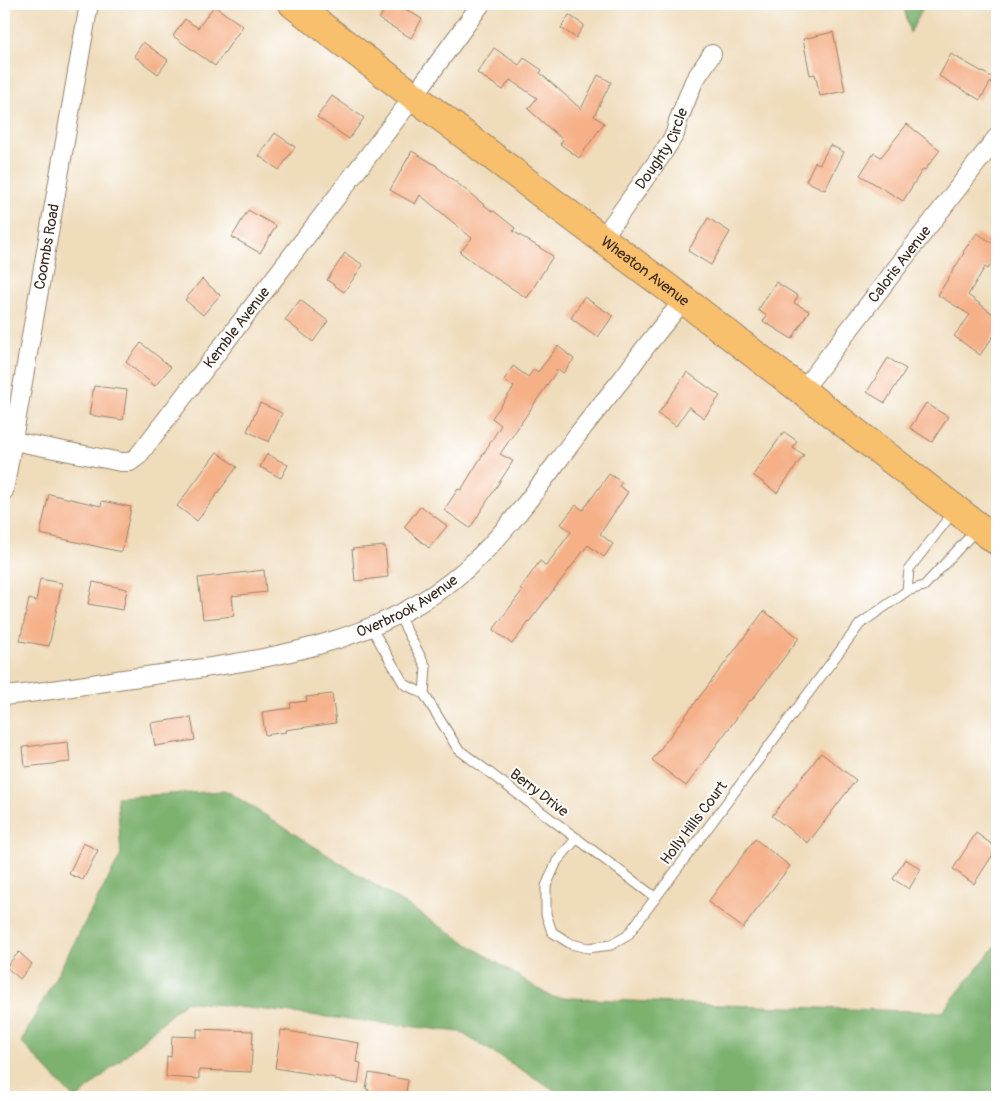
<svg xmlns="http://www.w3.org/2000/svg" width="1001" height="1101" font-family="Pangolin,sans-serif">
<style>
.forest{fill:#7bb16e;stroke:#5b6e46}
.building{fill:#f5b088}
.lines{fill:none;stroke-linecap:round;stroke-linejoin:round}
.service-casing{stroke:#95836c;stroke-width:11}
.minor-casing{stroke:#95836c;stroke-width:20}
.primary-casing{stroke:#95836c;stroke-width:30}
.service{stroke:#fff;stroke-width:9}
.minor{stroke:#fff;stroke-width:18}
.primary{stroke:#f8bf6c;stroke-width:28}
.labels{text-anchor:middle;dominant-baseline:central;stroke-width:4;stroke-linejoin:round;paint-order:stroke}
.street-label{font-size:15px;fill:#3b2a1e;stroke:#fff}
</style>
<rect width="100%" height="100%" fill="#fff"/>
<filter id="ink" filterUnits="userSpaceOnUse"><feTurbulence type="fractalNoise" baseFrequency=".02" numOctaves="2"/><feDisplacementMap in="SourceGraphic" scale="10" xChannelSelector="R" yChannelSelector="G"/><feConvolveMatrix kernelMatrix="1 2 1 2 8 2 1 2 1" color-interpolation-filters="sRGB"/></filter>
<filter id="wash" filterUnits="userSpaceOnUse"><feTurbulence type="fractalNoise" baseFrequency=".0096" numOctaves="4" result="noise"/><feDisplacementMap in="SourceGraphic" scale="20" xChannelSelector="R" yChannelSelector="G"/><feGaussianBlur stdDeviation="1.12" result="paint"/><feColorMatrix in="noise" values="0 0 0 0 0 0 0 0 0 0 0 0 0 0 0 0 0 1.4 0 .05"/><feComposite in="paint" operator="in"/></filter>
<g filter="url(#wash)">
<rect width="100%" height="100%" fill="#efdcbb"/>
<!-- forest -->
<path class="forest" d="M 903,4 L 925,4 L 910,33 Z
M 227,791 L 551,997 L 692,1004 L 942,1012 L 997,944 L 997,1097 L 800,1097 L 785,1094 L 781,1097 L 566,1097 L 460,1032 L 186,1001 L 79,1097 L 73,1097 L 21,1042 L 121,855 L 117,797 Z"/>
<g id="blocks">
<!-- building -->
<path class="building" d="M 388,4 L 397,4 L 422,19 L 411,38 L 379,19 Z
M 214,6 L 243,26 L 215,66 L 173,36 L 185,19 L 198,28 Z
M 569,15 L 584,25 L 576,38 L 561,28 Z
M 833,32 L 845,91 L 820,96 L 815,74 L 810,75 L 803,39 Z
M 143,42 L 168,60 L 158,74 L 134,56 Z
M 494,48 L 519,65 L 524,58 L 542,70 L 540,73 L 581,109 L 598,75 L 611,82 L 594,116 L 604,123 L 579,158 L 560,144 L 563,140 L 528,109 L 537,98 L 510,80 L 503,90 L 477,73 Z
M 951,54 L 993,78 L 980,100 L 939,76 Z
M 332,96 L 364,118 L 349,139 L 317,117 Z
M 907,124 L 940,150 L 925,170 L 923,169 L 903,201 L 860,175 L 874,153 L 881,157 Z
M 275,133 L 295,147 L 279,170 L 259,156 Z
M 830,145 L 844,152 L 825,190 L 806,181 L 815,162 L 820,164 Z
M 412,151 L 437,166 L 437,167 L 493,212 L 494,211 L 515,228 L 513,231 L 553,256 L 527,298 L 483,270 L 460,252 L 472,238 L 420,195 L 415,204 L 390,190 Z
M 248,210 L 276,226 L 260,253 L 232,237 Z
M 708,218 L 730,232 L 711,265 L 688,251 Z
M 977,233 L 997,246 L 997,256 L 988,269 L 985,267 L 968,295 L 997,317 L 997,331 L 980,355 L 954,336 L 970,315 L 938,295 L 964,253 L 963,252 Z
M 345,253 L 363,265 L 344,292 L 327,280 Z
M 202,279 L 220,295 L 203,315 L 185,300 Z
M 776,282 L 798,296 L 794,303 L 809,311 L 792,339 L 763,321 L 767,316 L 758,310 Z
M 584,297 L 613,316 L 598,337 L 571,318 Z
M 300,300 L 328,321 L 313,342 L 285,320 Z
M 141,343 L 171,367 L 155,386 L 126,362 Z
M 558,346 L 574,359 L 563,373 L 558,369 L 500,454 L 513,461 L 470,528 L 444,510 L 458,489 L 461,490 L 501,425 L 492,418 L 514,387 L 504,380 L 513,366 L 528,377 L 534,369 L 538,372 Z
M 888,358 L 906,369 L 885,403 L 867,392 Z
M 687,372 L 720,396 L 704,418 L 689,407 L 676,426 L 658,414 Z
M 94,386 L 127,390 L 123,420 L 89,415 Z
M 260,403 L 282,413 L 269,442 L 247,431 Z
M 926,403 L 948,417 L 932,442 L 910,428 Z
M 784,432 L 797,441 L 793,448 L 804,455 L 777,493 L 753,475 Z
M 217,452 L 237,467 L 197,521 L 177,506 Z
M 267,454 L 288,465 L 281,478 L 260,467 Z
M 609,474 L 622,482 L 619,486 L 628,492 L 600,534 L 613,544 L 604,557 L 588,545 L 512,644 L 493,630 L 522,591 L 520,589 L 540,561 L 546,566 L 571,532 L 561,524 L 576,505 L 583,510 Z
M 49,494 L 101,506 L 102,501 L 131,507 L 122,552 L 40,534 Z
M 421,506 L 447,526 L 429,548 L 404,527 Z
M 385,546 L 388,577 L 355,581 L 352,549 Z
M 264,570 L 266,592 L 232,596 L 234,616 L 203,619 L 198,578 Z
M 40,579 L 62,583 L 49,646 L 20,641 L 29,599 L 36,601 Z
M 93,582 L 127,589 L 123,610 L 88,604 Z
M 764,611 L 799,638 L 751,701 L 750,700 L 686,786 L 652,760 Z
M 332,694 L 336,723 L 285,730 L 286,732 L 265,735 L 262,712 L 291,708 L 290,703 L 307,701 L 306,697 Z
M 191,717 L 195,740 L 155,746 L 151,723 Z
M 68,742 L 70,762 L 25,767 L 23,747 Z
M 821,753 L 856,780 L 808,843 L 772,816 Z
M 976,833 L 997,848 L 974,884 L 953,869 Z
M 755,839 L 790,866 L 743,928 L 708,902 Z
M 83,843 L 98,850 L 83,880 L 69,874 Z
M 905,859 L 921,869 L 909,889 L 893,879 Z
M 19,952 L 32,964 L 20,979 L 6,967 Z
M 197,1029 L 253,1031 L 251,1072 L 199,1070 L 199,1079 L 166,1077 L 167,1056 L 171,1057 L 172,1036 L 197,1037 Z
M 281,1030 L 359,1043 L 356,1062 L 361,1063 L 358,1084 L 335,1080 L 336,1078 L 275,1068 Z
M 369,1073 L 408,1080 L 405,1097 L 367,1097 L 369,1090 L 366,1089 Z"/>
</g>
</g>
<g filter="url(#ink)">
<use href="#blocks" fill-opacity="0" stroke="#95836c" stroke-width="1"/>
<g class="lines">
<defs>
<path id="service" d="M 907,591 L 909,569 L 954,511
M 398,614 L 426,667 L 424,694
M 371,627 L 404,684 L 424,694 L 458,749 L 656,898
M 577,838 L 557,861 L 546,886 L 546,914 L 552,932 L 571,944 L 588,948 L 611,945 L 627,936 L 860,624 L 907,591 L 924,586 L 976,530"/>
<g id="minor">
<path id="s1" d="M 602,239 L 661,156 L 675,134 L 678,121 L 694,81 L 712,54"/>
<path id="s2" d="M 802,391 L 997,137"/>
<path id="s3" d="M 13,441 L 121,462 L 130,462 L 138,456 L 414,96 L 481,4"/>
<path id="s4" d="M 4,491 L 89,4"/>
<path id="s5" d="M 4,696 C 44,692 84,685 124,679 C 240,663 374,651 465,570 C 508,532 541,483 575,438 C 590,418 606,399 622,379 C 632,366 641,352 652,339 C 662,326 673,313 684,300"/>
</g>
<g id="primary">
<path id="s6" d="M 293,4 L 546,197 L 684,300 L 997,541"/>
</g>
</defs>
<!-- service casing -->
<use href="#service" class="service-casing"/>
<!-- minor casing -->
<use href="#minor" class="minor-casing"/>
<!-- primary casing -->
<use href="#primary" class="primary-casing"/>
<!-- service -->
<use href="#service" class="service"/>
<!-- minor -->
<use href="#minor" class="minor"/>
<!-- primary -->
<use href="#primary" class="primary"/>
</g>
</g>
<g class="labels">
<!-- street labels -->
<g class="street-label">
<text stroke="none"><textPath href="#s1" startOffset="109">Doughty Circle</textPath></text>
<text stroke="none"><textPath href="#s4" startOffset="248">Coombs Road</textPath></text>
<text stroke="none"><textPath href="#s2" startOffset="160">Caloris Avenue</textPath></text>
<text stroke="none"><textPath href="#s6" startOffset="442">Wheaton Avenue</textPath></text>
<text stroke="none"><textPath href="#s3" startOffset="291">Kemble Avenue</textPath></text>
<text stroke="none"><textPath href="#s5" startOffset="416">Overbrook Avenue</textPath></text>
<text transform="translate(539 793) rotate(37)">Berry Drive</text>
<text transform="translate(694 823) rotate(-53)">Holly Hills Court</text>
</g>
</g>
<!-- margin -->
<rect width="1001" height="1101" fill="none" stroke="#fff" stroke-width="20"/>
</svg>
